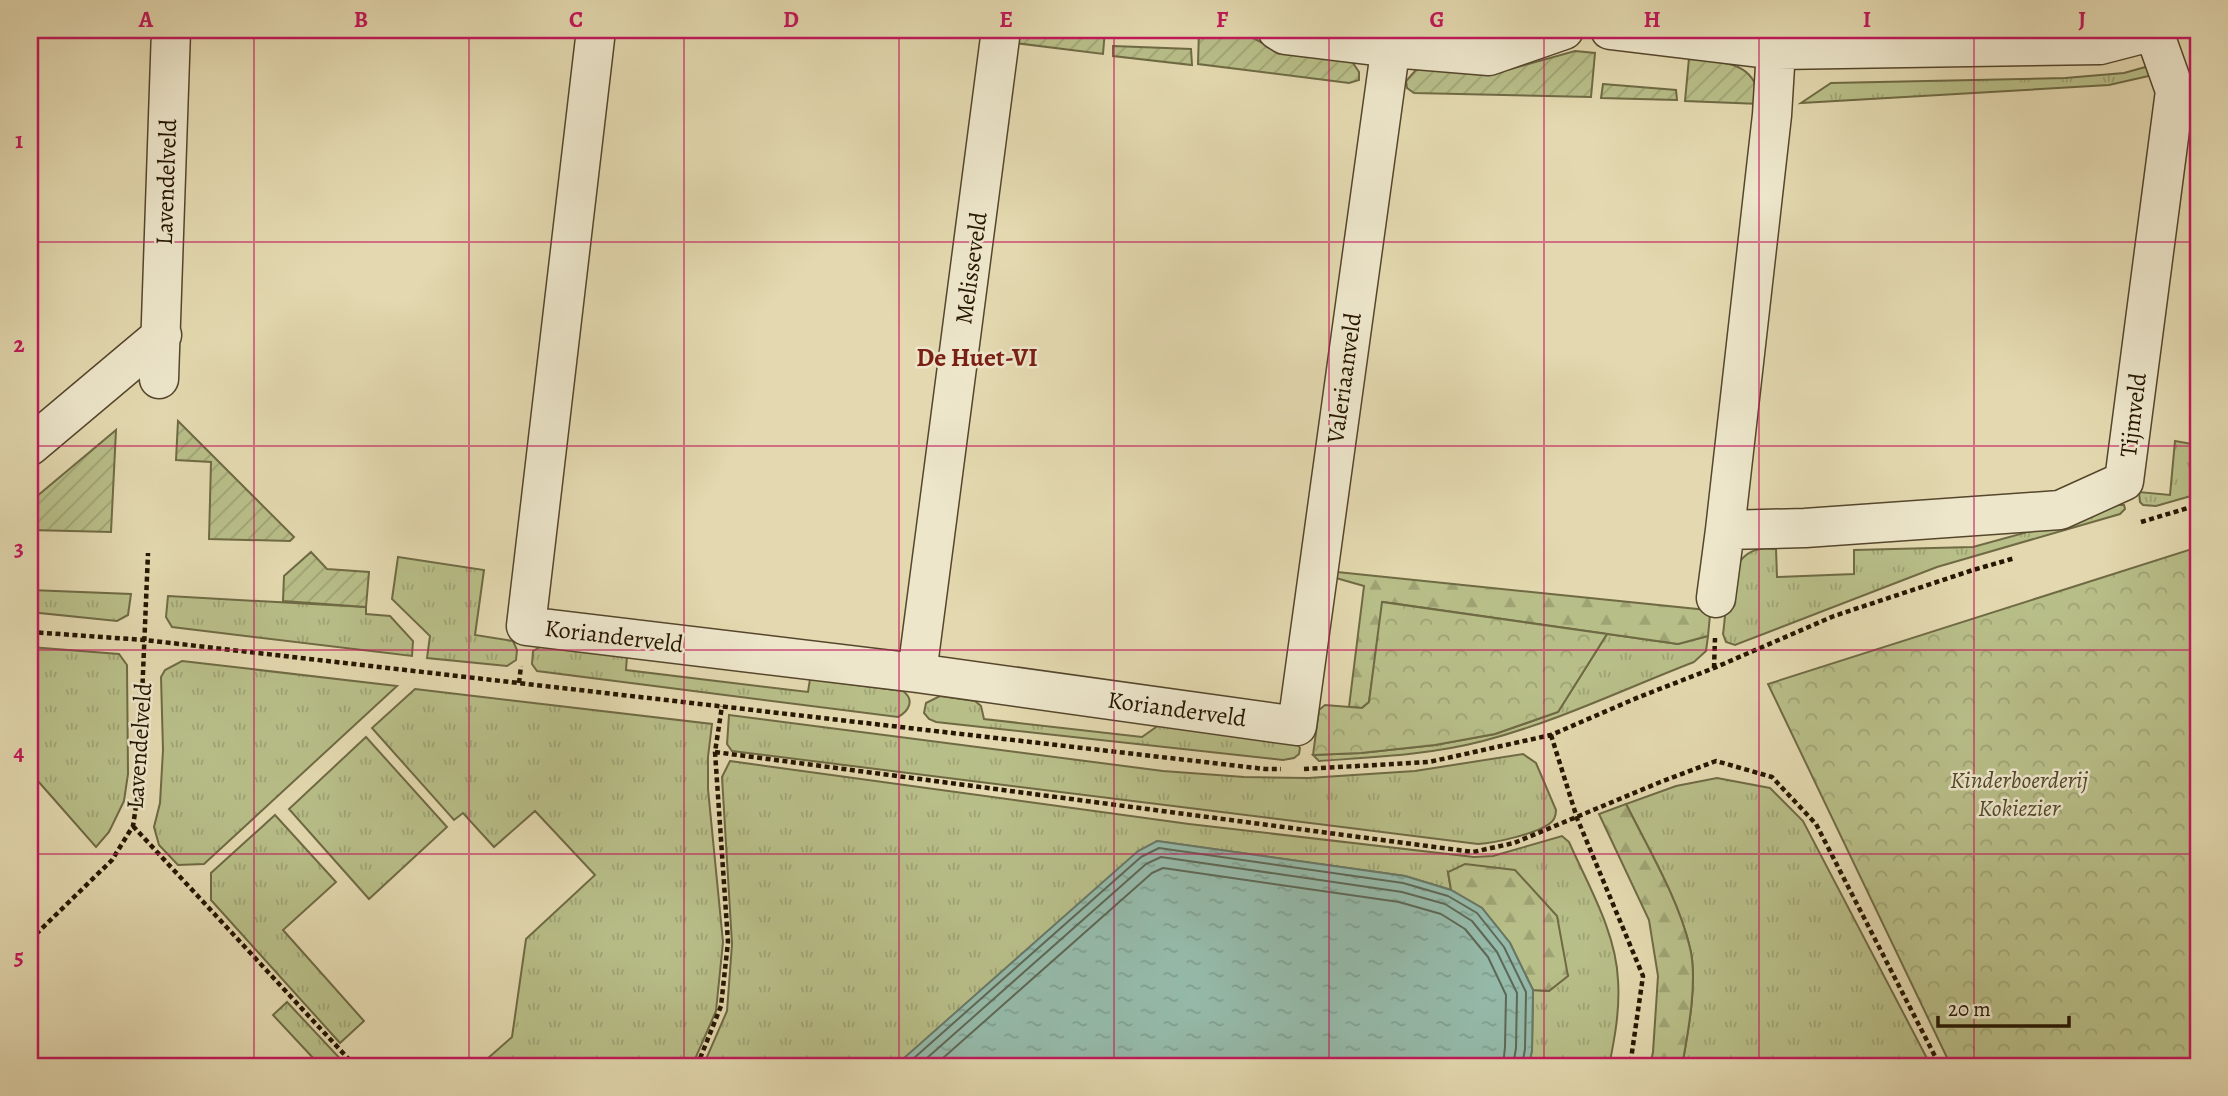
<svg xmlns="http://www.w3.org/2000/svg" width="2228" height="1096" font-family="Alegreya,serif">
<style>
.grass{fill:url(#grass-tufts);stroke:#6f6a44;stroke-width:2}
.forest{fill:url(#forest-firs);stroke:#6f6a44;stroke-width:2}
.park{fill:url(#park-crowns);stroke:#6f6a44;stroke-width:2}
.garden{fill:url(#garden-furrows);stroke:#6f6a44;stroke-width:2}
.water{fill:url(#water-ripples);stroke:#697866;stroke-width:2}
.lines{fill:none;stroke-linecap:round;stroke-linejoin:round}
.shore{stroke:#5e6856;stroke-width:2}
.minor-casing{stroke:#55462c;stroke-width:41}
.path{stroke:#261601;stroke-width:4.5;stroke-dasharray:5 3.5;stroke-linecap:butt}
.minor{stroke:#ede6cb;stroke-width:38}
.grid{fill:none;stroke:#c2185b;stroke-width:2;stroke-opacity:0.55}
.labels{text-anchor:middle;dominant-baseline:central;stroke-width:5;stroke-linejoin:round;paint-order:stroke}
.street-label{font-size:24px;fill:#261601;stroke:#ede6cb}
.park-label{font-size:24px;font-style:italic;fill:#52482a;stroke:#ede6cb}
.neighbourhood-label{font-size:26px;font-weight:bold;fill:#7a1f14;stroke:#ede6cb}
.neatline{fill:none;stroke:#c2185b;stroke-width:2.5}
.grid-label{font-size:23px;text-anchor:middle;font-weight:bold;fill:#c2185b}
</style>
<defs>
<pattern id="grass-tufts" width="24" height="20" patternUnits="userSpaceOnUse" patternTransform="scale(1.75)"><rect width="24" height="20" fill="#b8be88"/><path d="M3 7l-1-3M5 7V3M7 7l1-3M15 17l-1-3M17 17v-4M19 17l1-3" fill="none" stroke="#9ea374"/></pattern>
<pattern id="forest-firs" width="22" height="20" patternUnits="userSpaceOnUse" patternTransform="scale(1.75)"><rect width="22" height="20" fill="#b8be88"/><path d="M5 1l3.5 6h-7zM16 11l3.5 6h-7z" fill="#9ea374"/></pattern>
<pattern id="park-crowns" width="20" height="18" patternUnits="userSpaceOnUse" patternTransform="scale(1.75)"><rect width="20" height="18" fill="#b8be88"/><path d="M2 6a3 3 0 1 1 6 0M12 15a3 3 0 1 1 6 0" fill="none" stroke="#9ea374"/></pattern>
<pattern id="garden-furrows" width="10" height="10" patternUnits="userSpaceOnUse" patternTransform="scale(1.75)"><rect width="10" height="10" fill="#b8be88"/><path d="M-1 1l2-2M0 10L10 0M9 11l2-2" fill="none" stroke="#9ea374"/></pattern>
<pattern id="water-ripples" width="26" height="14" patternUnits="userSpaceOnUse" patternTransform="scale(1.75)"><rect width="26" height="14" fill="#95baaa"/><path d="M2 4q2-2 4 0t4 0M15 11q2-2 4 0t4 0" fill="none" stroke="#809f90"/></pattern>
</defs>
<rect width="100%" height="100%" fill="#e3d8af"/>
<filter id="stains"><feTurbulence type="fractalNoise" baseFrequency=".00286" numOctaves="4"/><feColorMatrix values="0 0 0 0 .2 0 0 0 0 .09 0 0 0 0 .02 0 0 0 .5 -.17"/></filter>
<radialGradient id="worn" r=".72"><stop offset=".6" stop-color="#630" stop-opacity="0"/><stop offset="1" stop-color="#630" stop-opacity=".3"/></radialGradient>
<!-- grass -->
<path class="grass" d="M 2149,66 L 2153,75 L 2109,85 L 1801,103 L 1831,83 L 2065,78 L 2124,73 Z
M 2175,441 L 2198,445 L 2198,494 L 2156,506 L 2143,505 L 2140,502 L 2139,492 L 2170,495 Z
M 2118,505 L 2124,505 L 2125,509 L 2120,514 L 1937,567 L 1735,645 L 1726,642 L 1723,634 C 1727,607 1725,555 1760,549 C 1765,548 1771,549 1776,549 L 1777,577 L 1854,574 L 1854,550 L 1973,547 L 2089,515 Z
M 398,557 L 484,570 L 475,635 L 513,641 L 517,650 L 516,660 L 507,666 L 427,658 L 430,636 L 392,599 Z
M 30,590 L 131,594 L 128,615 L 117,621 L 30,612 Z
M 168,596 L 366,607 L 366,614 L 390,616 L 413,641 L 412,656 L 172,627 L 166,617 Z
M 1607,634 L 1678,644 L 1708,636 L 1706,651 L 1694,662 C 1624,689 1556,722 1483,741 C 1429,755 1374,757 1319,761 L 1313,755 L 1361,753 L 1435,745 L 1495,734 L 1558,712 Z
M 542,646 L 627,656 L 626,670 L 808,692 L 810,679 L 903,691 C 915,700 909,711 898,717 L 537,671 L 532,664 L 533,651 Z
M 30,647 L 119,654 L 127,665 L 128,774 L 124,801 L 109,832 L 96,847 L 30,772 Z
M 182,661 L 397,686 L 204,864 L 178,865 L 159,845 L 154,827 L 160,803 L 163,750 L 161,677 L 165,670 Z
M 415,689 L 712,724 L 708,757 L 708,789 L 723,942 L 716,1011 L 692,1066 L 479,1066 L 512,1037 L 526,939 L 595,875 L 535,811 L 494,847 L 463,813 L 454,820 L 372,728 Z
M 940,696 L 975,701 L 981,706 L 984,719 L 1142,737 L 1159,725 L 1297,744 L 1300,748 L 1299,754 L 1294,758 L 1283,760 L 936,722 L 929,719 L 924,713 L 926,703 Z
M 729,715 L 1163,771 L 1244,777 L 1308,778 L 1415,771 L 1523,754 L 1536,763 L 1556,810 C 1556,816 1554,821 1549,824 C 1535,834 1495,843 1478,844 L 732,751 L 727,744 Z
M 366,737 L 447,827 L 369,899 L 289,809 Z
M 730,761 L 1189,824 L 1474,857 L 1493,856 L 1562,836 L 1569,842 C 1588,885 1616,932 1618,980 C 1620,1009 1615,1037 1609,1066 L 1529,1066 L 1532,1050 L 1533,990 L 1549,991 L 1568,975 L 1448,872 L 1451,890 L 1405,876 L 1157,841 L 895,1066 L 703,1066 L 727,1011 L 732,944 L 722,777 Z
M 1717,778 L 1770,788 L 1803,821 L 1931,1066 L 1682,1066 C 1688,1033 1698,980 1690,948 C 1679,900 1648,848 1626,804 L 1676,786 Z
M 275,815 L 336,882 L 283,930 L 364,1021 L 340,1043 L 211,900 L 211,873 Z
M 287,1002 L 347,1066 L 310,1066 L 315,1060 L 273,1015 Z"/>
<!-- forest -->
<path class="forest" d="M 1337,572 L 1707,610 L 1710,615 L 1708,636 L 1678,644 L 1383,602 L 1369,702 L 1362,708 L 1349,707 L 1364,586 L 1336,578 Z
M 1626,804 C 1648,848 1679,900 1690,948 C 1698,980 1688,1033 1682,1066 L 1650,1066 L 1653,1052 L 1658,976 L 1649,920 L 1599,814 Z
M 1465,864 L 1515,870 L 1557,916 L 1568,976 L 1549,991 L 1533,990 L 1510,943 L 1482,908 L 1451,890 L 1448,872 Z"/>
<!-- park -->
<path class="park" d="M 2198,547 L 2198,1066 L 1951,1066 L 1768,684 Z
M 1382,602 L 1607,634 L 1558,712 L 1495,734 L 1435,745 L 1361,753 L 1313,755 L 1319,710 L 1325,705 L 1362,708 L 1369,702 Z"/>
<!-- garden -->
<path class="garden" d="M 1019,30 L 1105,30 L 1103,54 L 1015,43 Z
M 1199,30 L 1238,30 L 1272,48 L 1351,60 L 1359,72 L 1359,80 L 1349,83 L 1198,64 Z
M 1113,46 L 1191,49 L 1192,65 L 1113,56 Z
M 1575,51 L 1595,53 L 1591,97 L 1414,93 L 1407,88 L 1406,81 L 1415,71 L 1425,65 L 1507,70 Z
M 1689,58 C 1724,63 1757,60 1760,104 L 1685,101 Z
M 1603,84 L 1676,90 L 1677,100 L 1601,98 Z
M 178,421 L 294,537 L 290,541 L 209,539 L 211,462 L 176,460 Z
M 116,430 L 111,532 L 30,530 L 30,502 Z
M 311,552 L 327,569 L 369,572 L 366,607 L 283,601 L 284,576 Z"/>
<!-- water -->
<path class="water" d="M 1157,841 L 1405,876 L 1451,890 L 1482,908 L 1510,943 L 1533,990 L 1532,1050 L 1529,1066 L 895,1066 L 1138,851 Z"/>
<g class="lines">
<!-- shore -->
<path class="shore" d="M 905,1066 L 1141,857 L 1159,848 L 1403,883 L 1448,896 L 1477,913 L 1504,947 L 1526,992 L 1525,1049 L 1522,1066
M 918,1066 L 1146,864 L 1161,857 L 1402,892 L 1445,904 L 1472,921 L 1497,952 L 1517,993 L 1516,1048 L 1513,1066
M 934,1066 L 1152,873 L 1163,868 L 1399,902 L 1441,914 L 1465,929 L 1488,957 L 1506,995 L 1505,1047 L 1503,1066"/>
<defs>
<path id="minor" d="M 596,30 L 526,626 L 917,673 L 1297,726 L 1393,30
M 1277,30 L 1285,35 L 1392,48 L 1489,56 L 1564,30
M 1610,30 L 1776,50 L 2100,45 L 2158,30
M 1776,50 L 1772,115 L 1725,530 L 1805,528 L 2060,510 L 2124,481 L 2175,91 L 2154,32
M 159,379 L 171,30
M 30,446 L 162,335
M 1716,598 L 1725,530
M 917,673 L 1001,30"/>
</defs>
<!-- minor casing -->
<use href="#minor" class="minor-casing"/>
<!-- path -->
<path class="path" d="M 2141,522 L 2198,505
M 30,632 L 145,640 L 1265,769 L 1281,769
M 1714,668 L 1715,638
M 519,683 L 521,666
M 1551,735 L 1577,818 L 1643,976 L 1630,1066
M 715,752 L 1473,852 L 1514,843 L 1658,783 L 1716,761 L 1772,777 L 1816,824 L 1940,1066
M 1304,769 L 1429,762 L 1551,735 L 1639,697 L 1714,668 L 1834,616 L 1973,570 L 2015,558
M 133,826 L 355,1066
M 30,940 L 112,860 L 133,826 L 138,793 L 148,553
M 697,1066 L 721,1006 L 728,942 L 715,752 L 722,706"/>
<!-- minor -->
<use href="#minor" class="minor"/>
</g>
<!-- grid -->
<path class="grid" d="M 254,30 L 254,1066M 469,30 L 469,1066M 684,30 L 684,1066M 899,30 L 899,1066M 1114,30 L 1114,1066M 1329,30 L 1329,1066M 1544,30 L 1544,1066M 1759,30 L 1759,1066M 1974,30 L 1974,1066M 30,242 L 2198,242M 30,446 L 2198,446M 30,650 L 2198,650M 30,854 L 2198,854"/>
<g class="labels">
<!-- street labels -->
<g class="street-label">
<text transform="translate(166 182) rotate(-88)">Lavendelveld</text>
<text transform="translate(971 268) rotate(-82)">Melisseveld</text>
<text transform="translate(1344 378) rotate(-82)">Valeriaanveld</text>
<text transform="translate(2133 415) rotate(-83)">Tijmveld</text>
<text transform="translate(614 636) rotate(7)">Korianderveld</text>
<text transform="translate(1177 709) rotate(8)">Korianderveld</text>
<text transform="translate(139 746) rotate(-86)">Lavendelveld</text>
</g>
<!-- park labels -->
<g class="park-label">
<text x="2019" y="780">Kinderboerderij<tspan x="2019" dy="28">Kokiezier</tspan></text>
</g>
<!-- neighbourhood labels -->
<g class="neighbourhood-label">
<text x="977" y="357">De Huet-VI</text>
</g>
</g>
<!-- margin -->
<rect width="2228" height="1096" fill="none" stroke="#e3d8af" stroke-width="77"/>
<!-- scale -->
<path d="M1938 1016v10h131v-10" fill="none" stroke="#261601" stroke-width="3.5"/>
<text x="1948" y="1016" font-size="21" fill="#261601" stroke="#ede6cb" stroke-width="5" paint-order="stroke">20 m</text>
<rect x="38" y="38" width="2152" height="1020" class="neatline"/>
<g class="grid-label">
<text x="146" y="27">A</text>
<text x="361" y="27">B</text>
<text x="576" y="27">C</text>
<text x="791" y="27">D</text>
<text x="1006" y="27">E</text>
<text x="1222" y="27">F</text>
<text x="1437" y="27">G</text>
<text x="1652" y="27">H</text>
<text x="1867" y="27">I</text>
<text x="2082" y="27">J</text>
<text x="19" y="148">1</text>
<text x="19" y="352">2</text>
<text x="19" y="556">3</text>
<text x="19" y="760">4</text>
<text x="19" y="964">5</text>
</g>
<rect width="100%" height="100%" filter="url(#stains)"/>
<rect width="100%" height="100%" fill="url(#worn)"/>
</svg>
